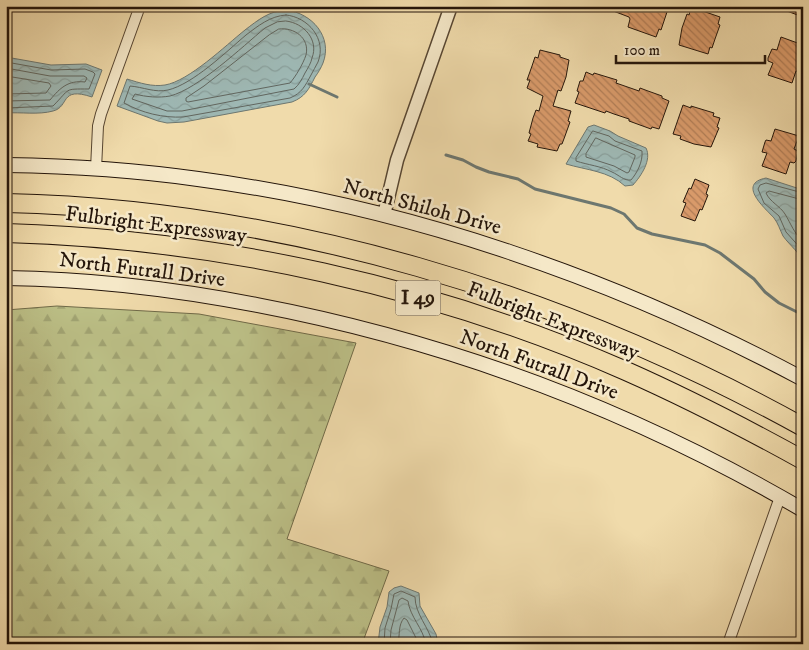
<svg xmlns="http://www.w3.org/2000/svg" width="809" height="650" font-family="'IM FELL DW Pica',serif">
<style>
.forest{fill:url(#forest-firs);stroke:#706a48}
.water{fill:url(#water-waves);stroke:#6d7770}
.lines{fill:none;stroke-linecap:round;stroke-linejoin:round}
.shore{stroke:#61665f;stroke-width:1}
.stream{stroke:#6d7770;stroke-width:3}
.building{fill:url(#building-back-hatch);stroke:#24150a}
.minor-casing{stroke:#574632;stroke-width:12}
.tertiary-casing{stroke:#574632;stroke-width:15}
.secondary-casing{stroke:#24150a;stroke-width:16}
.motorway-casing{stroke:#24150a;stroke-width:20}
.minor{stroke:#f5e8c8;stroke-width:10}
.tertiary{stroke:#f5e8c8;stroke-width:12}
.secondary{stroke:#f5e8c8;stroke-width:14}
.motorway{stroke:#f0dbab;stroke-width:18}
.labels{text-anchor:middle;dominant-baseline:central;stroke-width:5;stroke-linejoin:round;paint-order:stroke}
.shield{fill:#f5e8c8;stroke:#635443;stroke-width:1}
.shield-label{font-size:20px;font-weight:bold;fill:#24150a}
.street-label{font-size:21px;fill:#24150a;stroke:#f5e8c8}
</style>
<defs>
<pattern id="forest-firs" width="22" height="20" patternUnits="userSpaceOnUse" patternTransform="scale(1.25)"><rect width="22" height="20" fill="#bcc087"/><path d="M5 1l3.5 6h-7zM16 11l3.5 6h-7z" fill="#a1a473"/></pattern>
<pattern id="water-waves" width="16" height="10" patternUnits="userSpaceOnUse" patternTransform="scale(1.25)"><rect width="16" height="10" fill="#9eb8b4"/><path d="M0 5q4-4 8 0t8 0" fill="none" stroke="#889d99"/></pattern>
<pattern id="building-back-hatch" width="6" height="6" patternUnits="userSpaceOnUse" patternTransform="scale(1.25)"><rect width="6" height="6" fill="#da9b6b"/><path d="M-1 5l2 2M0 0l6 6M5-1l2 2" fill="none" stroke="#b17d56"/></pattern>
</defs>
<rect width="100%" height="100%" fill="#f0dbab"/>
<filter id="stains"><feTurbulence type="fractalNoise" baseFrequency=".004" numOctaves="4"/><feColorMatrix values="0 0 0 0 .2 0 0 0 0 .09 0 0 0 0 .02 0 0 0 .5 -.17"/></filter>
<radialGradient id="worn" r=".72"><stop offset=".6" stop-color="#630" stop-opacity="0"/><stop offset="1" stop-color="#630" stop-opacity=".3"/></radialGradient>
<!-- forest -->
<path class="forest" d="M 57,306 L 199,314 L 356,343 L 287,539 L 389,571 L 362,644 L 6,644 L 6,310 Z"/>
<!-- water -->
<path class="water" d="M 286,10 C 312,13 333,37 323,63 C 321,68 318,73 315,77 C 309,89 305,97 292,102 L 184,122 L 167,123 L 158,121 L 117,106 L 127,79 C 140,83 152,87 165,85 C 189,81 225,46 245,30 C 258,20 269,11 286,10 Z
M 6,57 L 51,65 L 86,64 L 102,70 L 92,97 C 59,86 70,107 53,111 C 39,115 21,112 6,113 Z
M 594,125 L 610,131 L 618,136 L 646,148 C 652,160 641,176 633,185 L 625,186 C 609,171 586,170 566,164 L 588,127 Z
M 766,178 L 803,190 L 803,264 C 801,253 790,246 783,236 C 780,230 778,223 774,218 C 766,209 736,184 766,178 Z
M 401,586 L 419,593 L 420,606 L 436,634 L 438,644 L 378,644 L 380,627 L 387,607 L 389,592 L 394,588 Z"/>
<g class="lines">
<!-- shore -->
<path class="shore" d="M 286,15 C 308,17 327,39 318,62 C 316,66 313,71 311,75 C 305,86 302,93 290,98 L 183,117 C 163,118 142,113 124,103 L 130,86 C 143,87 155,93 168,90 C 193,84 226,52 246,35 C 258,26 270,16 286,15 Z
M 286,21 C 304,23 319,40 312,58 C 311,63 308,68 305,73 C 302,79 299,85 294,89 L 182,111 L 167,111 L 132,99 L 135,94 C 146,97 159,98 170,96 C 198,89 242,47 265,28 L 277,22 Z
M 279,29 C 294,27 310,38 306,55 C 303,64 296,76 290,83 L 188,102 L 186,101 L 186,98 L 204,86 L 269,35 Z
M 6,62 L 51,70 L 85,69 L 93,72 L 95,74 L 89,89 C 63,89 71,88 53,106 L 6,108
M 6,68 L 50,76 L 84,76 L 87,78 L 85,82 C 68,80 60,88 50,100 L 6,101
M 6,76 L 49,83 L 51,86 L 46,93 L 6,94
M 593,131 L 609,136 L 615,141 L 642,151 C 643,162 637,173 631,180 C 624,181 619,175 612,172 C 601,166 588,165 576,161 L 576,158 Z
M 596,138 L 635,155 L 635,157 L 629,172 L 627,173 L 614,166 L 586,157 L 586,154 Z
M 803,193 L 766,183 L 760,185 L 758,189 L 764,203 L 779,216 L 786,232 L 803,251
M 803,200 L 769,191 L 766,193 C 770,202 780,206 785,214 C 791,224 794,233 803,242
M 384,644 L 385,628 L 391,609 L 394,594 L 401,591 L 415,597 C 415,614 429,627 433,644
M 390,644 L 391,630 L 399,600 L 402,598 L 408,601 C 410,617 423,628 426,644
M 398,644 C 400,635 398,625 404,618 L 407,620 L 419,644"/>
<!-- stream -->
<path class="stream" d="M 309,84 L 337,97
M 446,155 L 463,160 L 476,167 L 489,172 L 518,179 L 535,189 L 611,208 L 624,214 L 637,228 L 652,234 L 705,245 L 720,253 L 754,279 L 765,292 L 779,303 L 803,315"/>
</g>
<!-- building -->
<path class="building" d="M 600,6 L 669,6 L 661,30 L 659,29 L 656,37 L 628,27 L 630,19 L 629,17 Z
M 777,6 L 803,6 L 803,17 L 776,7 Z
M 691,7 L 720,17 L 718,24 L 720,25 L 715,39 L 712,48 L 710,47 L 708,54 L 679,45 L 682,28 L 687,14 L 689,15 Z
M 781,37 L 803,45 L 800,58 L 803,59 L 803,70 L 801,69 L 800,72 L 796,71 L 792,83 L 768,75 L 773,63 L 768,61 L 768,58 L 772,49 L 777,50 Z
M 540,50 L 560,55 L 560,57 L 569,60 L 566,77 L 561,91 L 558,90 L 553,106 L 571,111 L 568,121 L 570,122 L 565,136 L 562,144 L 560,144 L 557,151 L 537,147 L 538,144 L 528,141 L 531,134 L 529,133 L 533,118 L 536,110 L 539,111 L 543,96 L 527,88 L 530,80 L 527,80 L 532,66 L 535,57 L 538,58 Z
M 586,72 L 593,75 L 594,73 L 617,80 L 616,83 L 639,91 L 640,88 L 648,91 L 662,96 L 662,98 L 669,101 L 659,129 L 652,127 L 651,129 L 629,121 L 629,119 L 614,114 L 606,111 L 605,113 L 575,103 L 579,92 L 577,91 L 580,81 L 583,81 Z
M 683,105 L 691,108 L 691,106 L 714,113 L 713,116 L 720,118 L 717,127 L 719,128 L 711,147 L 694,144 L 680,139 L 681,136 L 673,134 Z
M 775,129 L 799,136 L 794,149 L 798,151 L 796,161 L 794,163 L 790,162 L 786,174 L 762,166 L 767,153 L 762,152 L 765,142 L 766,140 L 771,141 Z
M 695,179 L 709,185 L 706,194 L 708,195 L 702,210 L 700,209 L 695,221 L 681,216 L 686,203 L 683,202 L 689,188 L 691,189 Z"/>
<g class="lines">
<defs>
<path id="minor" d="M 96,169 L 98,126 L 101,114 L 140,6
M 728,644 L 780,497"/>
<path id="tertiary" d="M 384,215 L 397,160 L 451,6"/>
<path id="secondary" d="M 6,165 C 70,166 135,170 198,179 C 409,207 616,279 803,379
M 6,278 C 91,279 174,289 257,305 C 451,342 632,410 803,510"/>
<path id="motorway" d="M 6,203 C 284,209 561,293 803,427
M 6,233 C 218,239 432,286 626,371 C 687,398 745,428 803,460"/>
</defs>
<!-- minor casing -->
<use href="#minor" class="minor-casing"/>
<!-- tertiary casing -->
<use href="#tertiary" class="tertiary-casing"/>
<!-- secondary casing -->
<use href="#secondary" class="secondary-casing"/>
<!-- motorway casing -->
<use href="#motorway" class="motorway-casing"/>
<!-- minor -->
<use href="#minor" class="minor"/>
<!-- tertiary -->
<use href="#tertiary" class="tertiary"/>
<!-- secondary -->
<use href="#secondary" class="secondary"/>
<!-- motorway -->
<use href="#motorway" class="motorway"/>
</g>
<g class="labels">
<!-- shield labels -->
<rect class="shield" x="395.5" y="280.5" width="45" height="35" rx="4"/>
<g class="shield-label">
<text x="418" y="298">I 49</text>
</g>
<!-- street labels -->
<g class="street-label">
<text transform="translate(422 207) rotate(15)">North Shiloh Drive</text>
<text transform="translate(156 225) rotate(7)">Fulbright Expressway</text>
<text transform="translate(142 270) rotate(7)">North Futrall Drive</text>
<text transform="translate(553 321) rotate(21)">Fulbright Expressway</text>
<text transform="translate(539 365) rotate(20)">North Futrall Drive</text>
</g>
</g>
<!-- margin -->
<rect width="809" height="650" fill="none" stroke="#f0dbab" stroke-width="25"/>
<rect x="8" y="8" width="794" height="635" fill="none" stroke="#24150a" stroke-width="2.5"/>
<rect x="12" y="12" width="784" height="625" fill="none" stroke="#24150a"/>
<!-- scale -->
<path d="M616 55v8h149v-8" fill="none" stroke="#24150a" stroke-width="2.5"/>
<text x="624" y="55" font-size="15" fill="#24150a" stroke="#f5e8c8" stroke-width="4" paint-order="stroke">100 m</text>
<rect width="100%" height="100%" filter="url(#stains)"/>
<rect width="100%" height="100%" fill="url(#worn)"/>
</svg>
